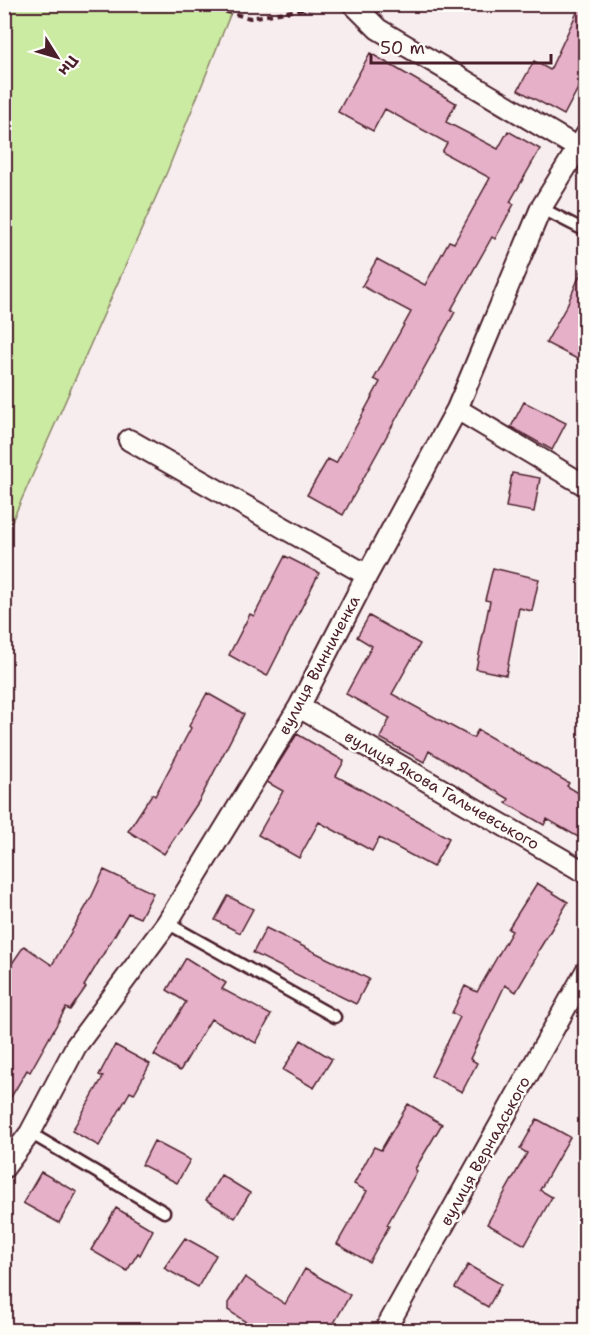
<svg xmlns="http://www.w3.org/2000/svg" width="590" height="1335" font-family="'Shantell Sans',sans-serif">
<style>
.green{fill:#cbeaa2;stroke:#8a8466;stroke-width:1.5}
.building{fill:#e6b0c8;stroke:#4a1f2b;stroke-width:1.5}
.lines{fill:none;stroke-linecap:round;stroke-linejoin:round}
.service-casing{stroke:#4a1f2b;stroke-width:15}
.minor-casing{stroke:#4a1f2b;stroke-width:24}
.path{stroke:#4a1f2b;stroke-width:4;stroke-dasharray:6 4.5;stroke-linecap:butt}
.service{stroke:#fdfcf7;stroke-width:10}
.minor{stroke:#fdfcf7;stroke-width:20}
.labels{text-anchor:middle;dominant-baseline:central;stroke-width:5;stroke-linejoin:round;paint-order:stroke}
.street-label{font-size:16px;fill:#4a1f2b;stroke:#fdfcf7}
</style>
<rect width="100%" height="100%" fill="#f8edee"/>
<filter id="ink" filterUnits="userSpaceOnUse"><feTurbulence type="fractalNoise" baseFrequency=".0167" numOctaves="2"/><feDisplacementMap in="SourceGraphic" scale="12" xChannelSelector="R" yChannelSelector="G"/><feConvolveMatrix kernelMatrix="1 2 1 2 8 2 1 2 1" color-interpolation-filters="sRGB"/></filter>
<g filter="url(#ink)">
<!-- green -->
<path class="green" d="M 5,4 L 234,5 L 167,172 L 5,537 Z"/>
<!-- building -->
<path class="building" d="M 581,4 L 585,4 L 585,75 L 564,115 L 518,90 L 534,61 L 550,70 Z
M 370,53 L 456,103 L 446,122 L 498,149 L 508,131 L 540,149 L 510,202 L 514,204 L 495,239 L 492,237 L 451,310 L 455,312 L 343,515 L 307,495 L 328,459 L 336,463 L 380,382 L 374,379 L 411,312 L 362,286 L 377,259 L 425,285 L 449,241 L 454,243 L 490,178 L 442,152 L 447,143 L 385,109 L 373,131 L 338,112 Z
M 585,263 L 585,363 L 546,343 L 567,305 Z
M 524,402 L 566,423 L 552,450 L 511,427 Z
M 512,473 L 540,478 L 534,512 L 506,507 Z
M 285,556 L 319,573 L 267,676 L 229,655 L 250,614 L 254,616 Z
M 493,568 L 539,579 L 532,611 L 519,608 L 506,675 L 476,669 L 490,601 L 485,600 Z
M 369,616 L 420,644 L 392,694 L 473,738 L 478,730 L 569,783 L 567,786 L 585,797 L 585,841 L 547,819 L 544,825 L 506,803 L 509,799 L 429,751 L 424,762 L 380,738 L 390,718 L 346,694 L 372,646 L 357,637 Z
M 207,693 L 244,714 L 199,801 L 164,854 L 128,831 L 152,794 L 155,796 L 191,728 L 189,726 Z
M 297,734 L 344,761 L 336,776 L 449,838 L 433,867 L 379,838 L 372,851 L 319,822 L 299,858 L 258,835 L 283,791 L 267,782 Z
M 104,870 L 153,893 L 140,918 L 128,913 L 84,986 L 86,987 L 70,1010 L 66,1008 L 30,1072 L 27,1070 L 4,1109 L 4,975 L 24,946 L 52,965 L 91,898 Z
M 537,883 L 568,902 L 537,953 L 538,954 L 516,992 L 505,985 L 470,1059 L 477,1063 L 462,1092 L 431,1076 L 460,1017 L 452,1013 L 465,986 L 477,992 L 512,931 L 508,929 Z
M 228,896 L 253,909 L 240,933 L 215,920 Z
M 266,928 L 369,979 L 356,1004 L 253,953 Z
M 186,958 L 226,983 L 222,989 L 271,1015 L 256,1043 L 211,1019 L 180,1071 L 154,1055 L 186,1002 L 167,990 Z
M 301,1040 L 332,1059 L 314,1088 L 283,1070 Z
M 115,1045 L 150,1064 L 134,1094 L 130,1092 L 99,1146 L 72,1131 L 103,1077 L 99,1075 Z
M 408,1104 L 442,1124 L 415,1169 L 417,1171 L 387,1225 L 389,1226 L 369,1262 L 337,1244 L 367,1191 L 354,1184 L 374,1147 L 381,1150 Z
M 537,1119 L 570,1137 L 540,1190 L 552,1197 L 525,1245 L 487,1224 L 527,1153 L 520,1149 Z
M 154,1141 L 190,1160 L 177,1183 L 142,1165 Z
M 41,1172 L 77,1192 L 59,1223 L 23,1203 Z
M 221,1175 L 250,1193 L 235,1218 L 206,1200 Z
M 116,1208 L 153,1230 L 140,1255 L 138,1253 L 127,1271 L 91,1250 Z
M 185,1238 L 216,1255 L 198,1287 L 164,1268 Z
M 468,1265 L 501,1284 L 488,1307 L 455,1288 Z
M 305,1269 L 350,1295 L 330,1330 L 258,1330 L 228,1310 L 228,1303 L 245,1277 L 285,1304 Z"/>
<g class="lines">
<defs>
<path id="service" d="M 541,208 L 586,231
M 167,923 L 335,1017
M 30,1133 L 164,1212"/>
<path id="minor" d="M 353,4 L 378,29 L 578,148
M 457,409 L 586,486
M 129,440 L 367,575
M 299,707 L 586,873
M 4,1168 L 30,1133 L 76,1046 L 167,923 L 299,707 L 367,575 L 457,409 L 541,208 L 586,135
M 385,1330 L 586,971"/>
</defs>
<!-- service casing -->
<use href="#service" class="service-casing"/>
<!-- minor casing -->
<use href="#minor" class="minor-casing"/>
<!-- path -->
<path class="path" d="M 184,4 L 204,6 L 250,18 L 332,4"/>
<!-- service -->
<use href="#service" class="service"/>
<!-- minor -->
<use href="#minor" class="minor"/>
</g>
</g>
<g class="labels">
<!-- street labels -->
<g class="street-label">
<text transform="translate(319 665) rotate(-62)">вулиця Винниченка</text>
<text transform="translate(442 790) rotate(30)">вулиця Якова Гальчевського</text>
<text transform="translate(485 1151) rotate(-61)">вулиця Вернадського</text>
</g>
</g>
<!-- margin -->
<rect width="590" height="1335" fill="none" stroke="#fdfcf7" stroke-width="24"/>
<rect x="12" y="12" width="566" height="1311" fill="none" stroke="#4a1f2b" stroke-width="2" filter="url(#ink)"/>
<!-- north arrow -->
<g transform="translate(57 57) rotate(127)" stroke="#fdfcf7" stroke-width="4.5" paint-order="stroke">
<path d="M0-4.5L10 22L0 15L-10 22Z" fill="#4a1f2b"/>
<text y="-9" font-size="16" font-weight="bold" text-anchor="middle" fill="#4a1f2b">Пн</text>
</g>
<!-- scale -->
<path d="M371 54v9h180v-9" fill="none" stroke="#4a1f2b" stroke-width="3"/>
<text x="380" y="54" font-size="18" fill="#4a1f2b" stroke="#fdfcf7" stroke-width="4.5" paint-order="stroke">50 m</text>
</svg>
